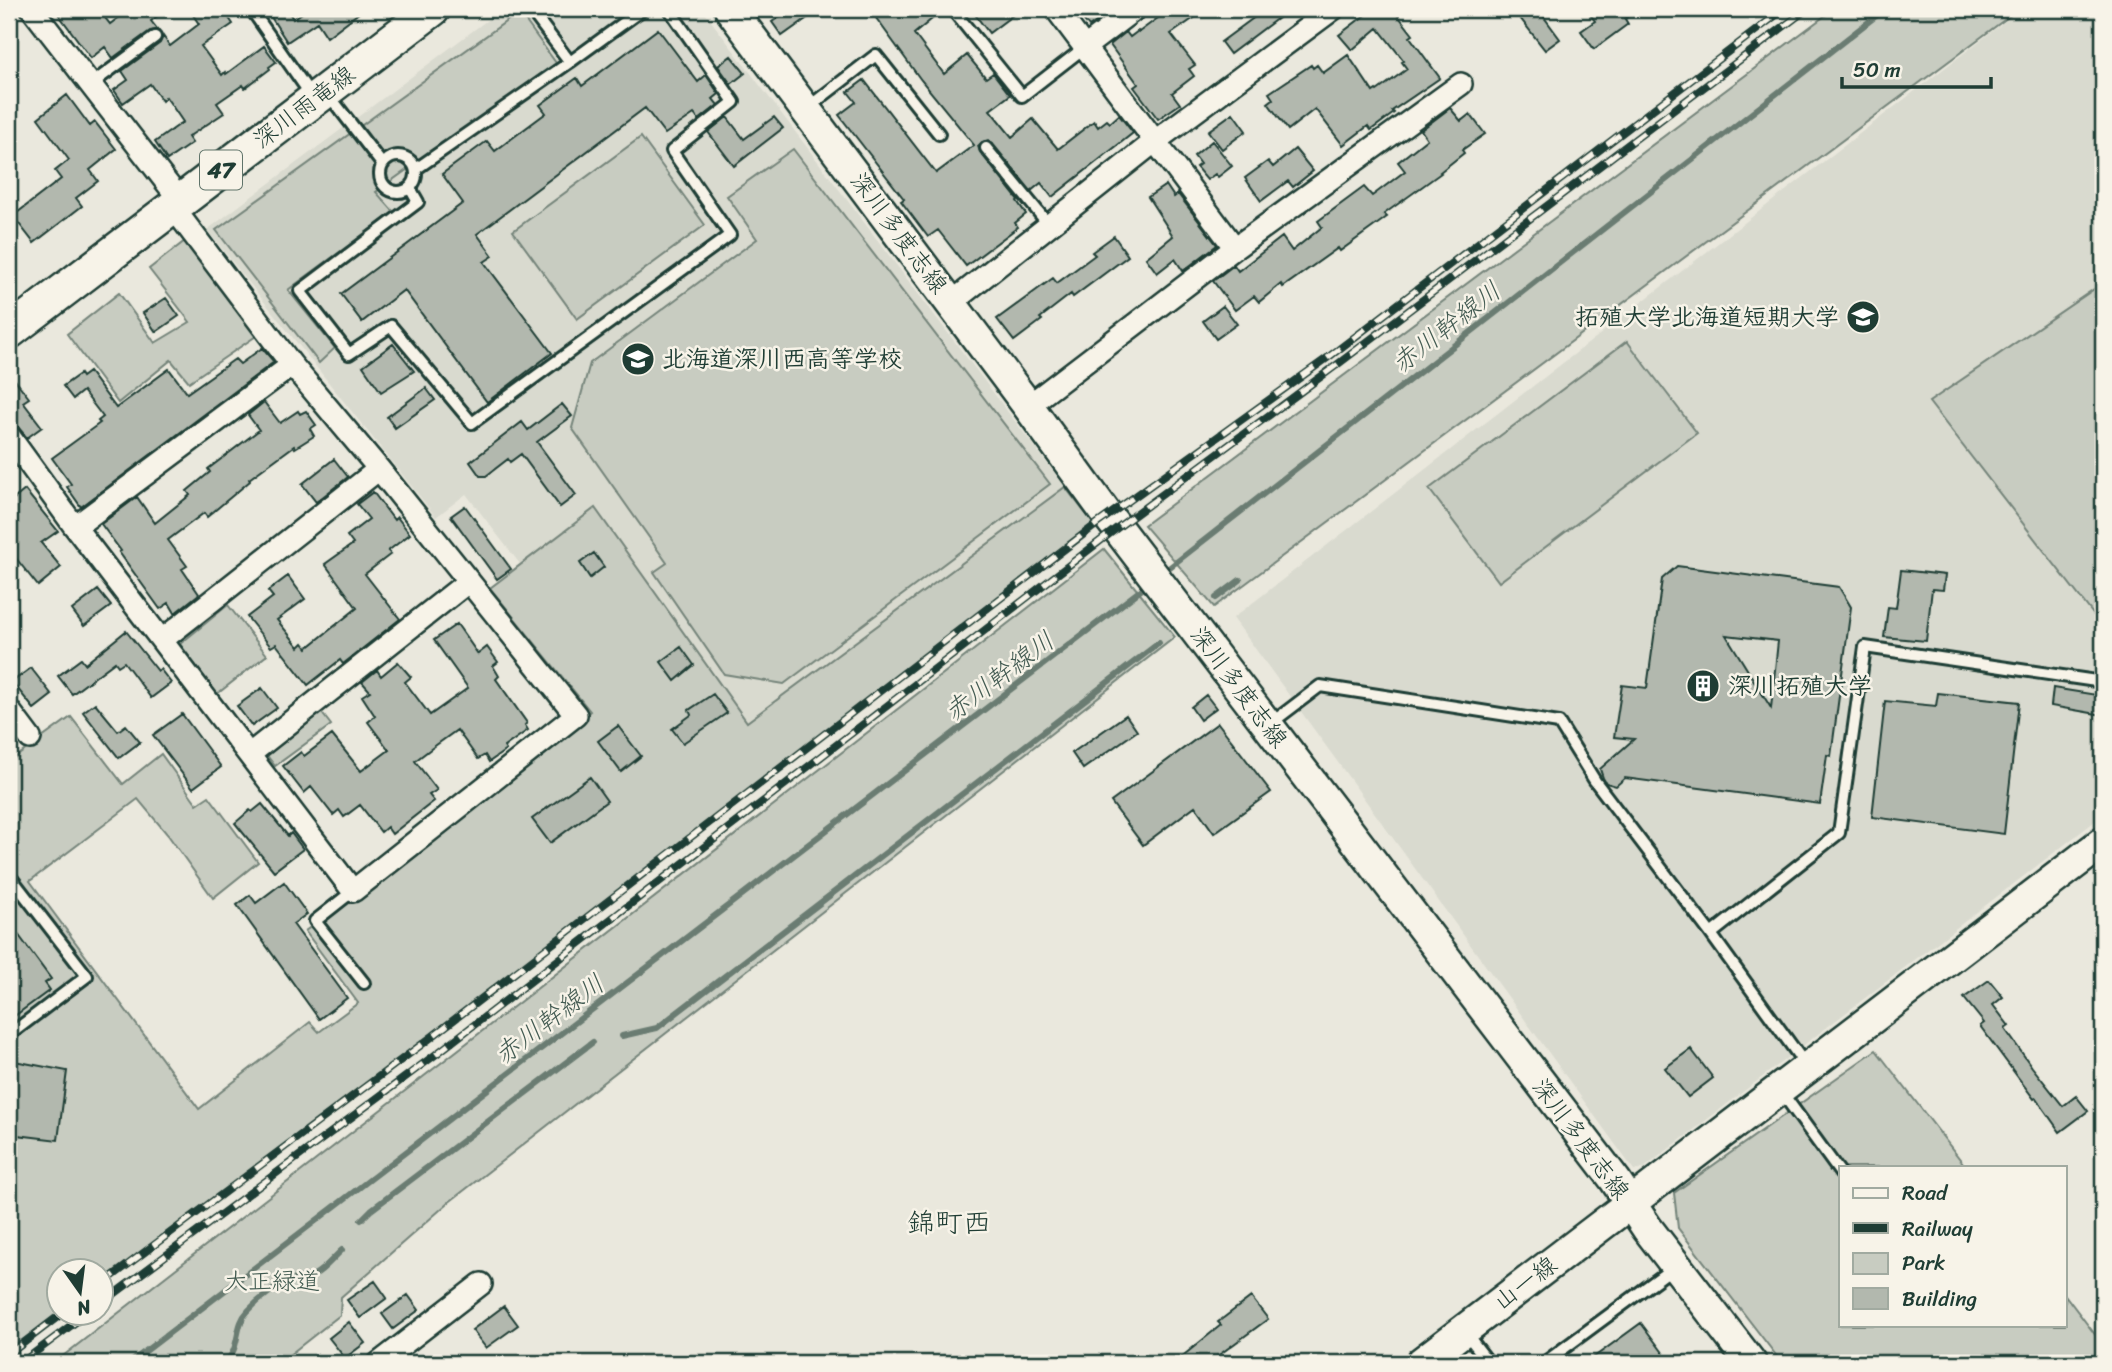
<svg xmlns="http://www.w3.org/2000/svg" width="2112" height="1372" font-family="Sriracha,'Klee One',sans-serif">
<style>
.built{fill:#d9dacf}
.green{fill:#c8ccc1;stroke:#74847a;stroke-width:2}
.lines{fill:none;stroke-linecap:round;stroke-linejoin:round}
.stream{stroke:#6a7c72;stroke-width:6}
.building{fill:#b2b8ae;stroke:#1f3d34;stroke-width:2;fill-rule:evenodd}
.lane-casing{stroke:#1f3d34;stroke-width:16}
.street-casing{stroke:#1f3d34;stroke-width:26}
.secondary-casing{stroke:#1f3d34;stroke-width:35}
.primary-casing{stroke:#1f3d34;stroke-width:38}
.lane{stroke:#f7f3e8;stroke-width:10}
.street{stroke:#f7f3e8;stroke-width:21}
.secondary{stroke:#f7f3e8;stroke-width:30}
.primary{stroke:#f7f3e8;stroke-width:33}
.rail-casing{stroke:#1f3d34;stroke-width:8}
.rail{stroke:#f7f3e8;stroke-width:5;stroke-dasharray:16;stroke-linecap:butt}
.labels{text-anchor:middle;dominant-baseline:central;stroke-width:5;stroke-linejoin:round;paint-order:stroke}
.shield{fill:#f7f3e8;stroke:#60746a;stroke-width:2}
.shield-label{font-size:23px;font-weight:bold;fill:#1f3d34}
.street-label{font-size:24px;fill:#1f3d34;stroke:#f7f3e8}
.poi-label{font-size:24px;font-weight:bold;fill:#1f3d34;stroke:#f7f3e8;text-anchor:start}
.park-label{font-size:24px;fill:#415a50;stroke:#f7f3e8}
.water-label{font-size:26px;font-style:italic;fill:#445c53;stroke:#f7f3e8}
.quarter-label{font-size:28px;fill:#1f3d34;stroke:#f7f3e8}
</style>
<rect width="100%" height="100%" fill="#eae8dd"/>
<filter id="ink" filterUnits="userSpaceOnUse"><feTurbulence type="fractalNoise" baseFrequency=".0143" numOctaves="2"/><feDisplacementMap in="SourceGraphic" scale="14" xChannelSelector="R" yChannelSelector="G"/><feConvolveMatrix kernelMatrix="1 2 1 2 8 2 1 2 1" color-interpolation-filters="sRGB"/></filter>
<g filter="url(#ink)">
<!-- built -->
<path class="built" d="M 502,9 L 702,9 L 1065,487 L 747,722 L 595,509 L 520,564 L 466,494 L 436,517 L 207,230 Z
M 2021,9 L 2097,9 L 2103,17 L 2103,815 L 1644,1168 L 1634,1170 L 1233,618 Z"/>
<!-- green -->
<path class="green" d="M 1834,9 L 2019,9 L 1214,607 L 1144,525 Z
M 519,12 L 556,63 L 376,192 L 394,212 L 288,290 L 335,348 L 319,363 L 216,230 Z
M 641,137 L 705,225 L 577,319 L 513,231 Z
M 793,149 L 1050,484 L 784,684 L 724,674 L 654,572 L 667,563 L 572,428 L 590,363 L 757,239 L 727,196 Z
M 190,237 L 259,334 L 189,382 L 171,360 L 118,403 L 67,334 L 119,293 L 155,343 L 190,322 L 149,269 Z
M 2103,283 L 2103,627 L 1929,402 Z
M 1627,341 L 1697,433 L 1499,582 L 1429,489 Z
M 1065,487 L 1097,528 L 102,1287 L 102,1270 L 60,1270 L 60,1312 L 67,1313 L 13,1354 L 9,1349 L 9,762 L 71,717 L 123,784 L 161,754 L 197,804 L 209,796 L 258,862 L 213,898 L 168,835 L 138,799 L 30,881 L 199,1109 L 310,1022 L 319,1032 L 358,1003 L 305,931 L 441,835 L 590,711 L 490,588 L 595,508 L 747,722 Z
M 1104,549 L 1175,637 L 448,1203 L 341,1297 L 340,1315 L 279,1363 L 54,1363 Z
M 228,605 L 267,655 L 217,694 L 180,644 Z
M 321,712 L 331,725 L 275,766 L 265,753 Z
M 1876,1050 L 1966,1167 L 1841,1167 L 1841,1325 L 2065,1325 L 2065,1295 L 2103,1345 L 2103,1363 L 1782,1363 L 1678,1228 L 1674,1193 Z"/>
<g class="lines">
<!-- stream -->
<path class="stream" d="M 1161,574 L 1885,9
M 1216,598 L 1240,580
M 622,1036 L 657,1028 L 1159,643
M 361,1220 L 371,1210 L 593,1042
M 9,1333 L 20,1363
M 130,1363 L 1150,583
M 223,1363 C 242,1351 233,1326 248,1311 C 259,1299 277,1285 292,1280 C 299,1278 308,1279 314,1275 C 324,1270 333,1258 342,1250"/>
</g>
<!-- building -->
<path class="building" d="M 67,9 L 98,9 L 110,24 L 130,9 L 167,9 L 151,21 L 158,30 L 150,31 L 113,58 L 105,47 L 91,58 L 59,15 Z
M 189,9 L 223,9 L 233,24 L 201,46 L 222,75 L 225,72 L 226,74 L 264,46 L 276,62 L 269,67 L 270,69 L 245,88 L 243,85 L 217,103 L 224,113 L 188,137 L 192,143 L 167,160 L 155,142 L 183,122 L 166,97 L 162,101 L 150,84 L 123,103 L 114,90 L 128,80 L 122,71 L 160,43 L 163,36 L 170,46 L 199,24 Z
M 283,9 L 287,9 L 293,19 L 308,9 L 364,9 L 327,37 L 317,22 L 287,42 L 271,17 Z
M 790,9 L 820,9 L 782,36 L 772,22 Z
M 888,9 L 944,9 L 914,34 L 944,74 L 967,55 L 986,78 L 993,73 L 1010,95 L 990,110 L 1012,137 L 1033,119 L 1058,149 L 1094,121 L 1098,127 L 1107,120 L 1110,123 L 1119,115 L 1133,133 L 1052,197 L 1041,183 L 1031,191 L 992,143 L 988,140 L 982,142 L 978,146 L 980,152 L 1018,200 L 1017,201 L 1026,214 L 1015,223 L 1018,227 L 966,266 L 938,230 L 928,237 L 901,201 L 904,199 L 839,115 L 856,102 L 848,92 L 864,80 L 936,173 L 974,145 L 921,80 L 876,18 Z
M 971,9 L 1021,9 L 989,33 Z
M 1075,9 L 1114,9 L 1089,27 Z
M 1170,9 L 1207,9 L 1171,34 L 1195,65 L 1189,69 L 1194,76 L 1172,93 L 1180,104 L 1158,119 L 1134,87 L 1138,84 L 1110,45 L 1126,32 L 1130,37 L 1138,31 L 1139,32 Z
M 1251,9 L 1290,9 L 1230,54 L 1221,42 L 1256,16 Z
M 1373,9 L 1393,9 L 1413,35 L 1410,37 L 1440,78 L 1392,111 L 1394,113 L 1371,130 L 1368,126 L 1343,145 L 1315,109 L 1288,130 L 1268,103 L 1273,99 L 1269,93 L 1311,65 L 1313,68 L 1317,65 L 1323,73 L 1348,55 L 1373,92 L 1376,90 L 1377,91 L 1407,69 L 1402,62 L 1404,61 L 1378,28 L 1352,50 L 1339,35 Z
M 1513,9 L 1538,9 L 1560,39 L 1545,50 Z
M 1586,9 L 1637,9 L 1625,19 L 1628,24 L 1594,49 L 1581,31 L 1595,21 Z
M 658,29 L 698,82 L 706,75 L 719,94 L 713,99 L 718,105 L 699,120 L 694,114 L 665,134 L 645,108 L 477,234 L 493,256 L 484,262 L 552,353 L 487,402 L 404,290 L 362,322 L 341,294 L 463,203 L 442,174 L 487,141 L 495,151 L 546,113 L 540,105 L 577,78 L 582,86 Z
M 731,56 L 745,73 L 731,84 L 718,66 Z
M 67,95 L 90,126 L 95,122 L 116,149 L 90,170 L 98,181 L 76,198 L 82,206 L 34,243 L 13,216 L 61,179 L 55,171 L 69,160 L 38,118 Z
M 1450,108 L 1461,121 L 1470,114 L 1485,134 L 1462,150 L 1464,153 L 1440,172 L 1441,173 L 1384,214 L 1387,217 L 1340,251 L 1338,248 L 1283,287 L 1281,284 L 1259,302 L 1254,296 L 1235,310 L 1213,281 L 1234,265 L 1238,271 L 1282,237 L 1292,251 L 1322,227 L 1318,221 L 1364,187 L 1372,196 L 1405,171 L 1398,162 L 1427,139 L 1421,130 Z
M 1233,113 L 1246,131 L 1222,149 L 1208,131 Z
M 727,117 L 744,139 L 774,117 L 783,128 L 734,166 L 708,132 Z
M 1212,141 L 1232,166 L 1218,177 L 1215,174 L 1207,180 L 1196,167 L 1200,164 L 1194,156 Z
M 1295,149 L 1313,171 L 1293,187 L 1288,181 L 1261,201 L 1245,178 L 1268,161 L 1273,167 Z
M 1166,185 L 1174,197 L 1178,194 L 1217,245 L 1183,271 L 1175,259 L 1157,273 L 1146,258 L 1173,236 L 1148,197 Z
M 1114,236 L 1128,256 L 1073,297 L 1071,294 L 1040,318 L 1042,320 L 1014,341 L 997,319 L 1053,278 L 1057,283 L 1095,255 L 1092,252 Z
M 166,298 L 179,316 L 156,332 L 143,313 Z
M 1223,306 L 1237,324 L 1216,339 L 1203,321 Z
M 393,344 L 414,371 L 381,392 L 363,366 Z
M 262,348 L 274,362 L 81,507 L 67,487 L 71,484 L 52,458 L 100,423 L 98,421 L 103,417 L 83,391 L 73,399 L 63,386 L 80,374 L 82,377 L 89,372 L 116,408 L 169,369 L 187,393 L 235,359 L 240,364 Z
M 9,372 L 29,398 L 23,402 L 42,427 L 27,438 L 9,416 Z
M 426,388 L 435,400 L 395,428 L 387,417 Z
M 264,402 L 280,423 L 298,411 L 300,414 L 306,411 L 316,425 L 310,429 L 314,436 L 295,448 L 294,446 L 249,479 L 250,481 L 207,517 L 204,513 L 168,540 L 187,566 L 182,569 L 199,594 L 175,613 L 169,603 L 160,609 L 119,552 L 121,551 L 101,524 L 137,497 L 155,523 L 190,495 L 187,491 L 210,472 L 208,469 L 259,430 L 248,415 Z
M 562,404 L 572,416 L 537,442 L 576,495 L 560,507 L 521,454 L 510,462 L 508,459 L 486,476 L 480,476 L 470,462 L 522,422 L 528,430 Z
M 334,459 L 348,477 L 316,502 L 302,484 Z
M 25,490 L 58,531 L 41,543 L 61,567 L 38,586 L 15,557 L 9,561 L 9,503 Z
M 373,492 L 394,520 L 397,517 L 410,534 L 388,551 L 391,554 L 365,574 L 400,619 L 343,664 L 340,660 L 308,685 L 276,644 L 271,647 L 247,617 L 273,597 L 268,591 L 288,576 L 305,599 L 277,620 L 299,647 L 303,643 L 307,648 L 357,608 L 325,564 L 353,544 L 347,536 L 369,519 L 357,504 Z
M 465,506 L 511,569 L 497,579 L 451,516 Z
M 594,553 L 604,567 L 590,578 L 580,563 Z
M 1677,566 L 1839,587 L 1851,607 L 1831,756 L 1827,755 L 1820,804 L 1625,778 L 1616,786 L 1606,783 L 1603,778 L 1600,769 L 1634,739 L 1614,737 L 1622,685 L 1647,688 L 1662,579 ZM 1726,635 L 1778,641 L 1771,708 Z
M 1901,570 L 1945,575 L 1943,590 L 1932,589 L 1926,641 L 1884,637 L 1888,607 L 1896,608 Z
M 98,590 L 111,606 L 84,626 L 72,610 Z
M 457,624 L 478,654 L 487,647 L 498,662 L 493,666 L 499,676 L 496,679 L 527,723 L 525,725 L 528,730 L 504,747 L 506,750 L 489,762 L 485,755 L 478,759 L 457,730 L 432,748 L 415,761 L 437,790 L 429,795 L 434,801 L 392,834 L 387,827 L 381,832 L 360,805 L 344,817 L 339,810 L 333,815 L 311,787 L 304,793 L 283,766 L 301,752 L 304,756 L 332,735 L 361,771 L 389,750 L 368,722 L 375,716 L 362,696 L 370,691 L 362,682 L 377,670 L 381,676 L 398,662 L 411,677 L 405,682 L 430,715 L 468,688 L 434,640 Z
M 126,631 L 158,671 L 160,669 L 171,683 L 151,698 L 124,662 L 118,666 L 115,662 L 72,694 L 58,676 L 81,659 L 85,664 Z
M 681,647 L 694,665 L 675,681 L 661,662 Z
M 31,668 L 52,695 L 34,709 L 12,682 Z
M 262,688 L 277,708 L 252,726 L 237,706 Z
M 2053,688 L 2103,696 L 2103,715 L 2051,706 Z
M 1938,693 L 2019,702 L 2004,834 L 1872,817 L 1885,701 L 1936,706 Z
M 713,694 L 727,713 L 683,743 L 672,729 L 691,715 L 689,710 Z
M 1206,695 L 1216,708 L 1200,720 L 1191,707 Z
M 95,703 L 118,731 L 126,725 L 140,742 L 119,758 L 83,712 Z
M 182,714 L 221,767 L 193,788 L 153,735 Z
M 1126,715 L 1137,731 L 1083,769 L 1072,753 Z
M 1218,723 L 1271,792 L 1214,833 L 1195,806 L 1143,845 L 1111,802 Z
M 618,726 L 641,756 L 621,772 L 598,741 Z
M 590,777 L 607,801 L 550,843 L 532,819 Z
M 262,804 L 288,836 L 291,833 L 303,849 L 274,871 L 235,823 L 250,810 L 252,812 Z
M 284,882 L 307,914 L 293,924 L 347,998 L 319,1019 L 237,905 L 250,895 L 256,903 Z
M 9,922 L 51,979 L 45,983 L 50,990 L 9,1020 Z
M 1989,980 L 2003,997 L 1993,1005 L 2009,1026 L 2005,1029 L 2032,1067 L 2063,1106 L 2076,1096 L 2088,1111 L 2060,1132 L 2036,1098 L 2034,1099 L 1980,1026 L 1984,1023 L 1964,998 Z
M 1691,1049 L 1713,1078 L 1688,1097 L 1665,1068 Z
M 9,1060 L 67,1071 L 58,1140 L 9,1134 Z
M 375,1281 L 387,1298 L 360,1318 L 347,1300 Z
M 408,1295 L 419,1310 L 393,1329 L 382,1314 Z
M 1251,1297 L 1268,1319 L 1208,1363 L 1174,1363 L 1221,1325 L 1218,1322 Z
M 504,1306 L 518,1325 L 486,1348 L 472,1330 Z
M 349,1322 L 365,1343 L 345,1358 L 329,1338 Z
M 1641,1323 L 1664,1354 L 1652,1363 L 1586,1363 Z"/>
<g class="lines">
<defs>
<path id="lane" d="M 251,9 L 313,98
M 952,9 L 1022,96 L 1085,47
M 570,62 L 643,9
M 90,85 L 155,37
M 328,94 L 382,164
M 806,109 L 876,55 L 939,134
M 986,148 L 1049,225
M380 174a18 18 0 1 1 36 0a18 18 0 1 1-36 0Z
M 416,169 L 570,62 L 530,9
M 410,188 L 418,202 L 300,291 L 349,354 L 391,326 L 472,423 L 730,235 L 672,151 L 734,102 L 669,9
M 1270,724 L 1320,686 L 1559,723 L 1595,781 L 1711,934 L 1807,1067
M 9,875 L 87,976 L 9,1035
M 353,891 L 315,921 L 364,983
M 1711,934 L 1839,833 L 1865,647 L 2103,682
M 1780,1090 L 1841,1174
M 1465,1332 L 1489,1363
M 1544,1363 L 1674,1267"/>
<path id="street" d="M 32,9 L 180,200
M 1056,9 L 1235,248 L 1461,84
M 1085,47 L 1135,9
M 951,303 L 1154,142 L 1333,9
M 1028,406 L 1235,248
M 9,436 L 75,527 L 353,891 L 576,715 L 379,469 L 292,365 L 172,206
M 75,527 L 292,365
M 162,640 L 379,469
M 9,710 L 30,738
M 250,754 L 469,581
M 379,1363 L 481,1284"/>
<path id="secondary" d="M 730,9 L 1028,406 L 1108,516 L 1615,1180 L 1647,1228 L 1751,1363
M 1421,1363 L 2103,842"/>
<path id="primary" d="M 9,332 L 433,9"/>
</defs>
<!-- lane casing -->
<use href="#lane" class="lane-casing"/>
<!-- street casing -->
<use href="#street" class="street-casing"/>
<!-- secondary casing -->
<use href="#secondary" class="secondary-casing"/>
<!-- primary casing -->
<use href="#primary" class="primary-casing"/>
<!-- lane -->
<use href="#lane" class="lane"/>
<!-- street -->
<use href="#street" class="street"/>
<!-- secondary -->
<use href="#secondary" class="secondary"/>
<!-- primary -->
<use href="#primary" class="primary"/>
<defs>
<path id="rail" d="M 102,1284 L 429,1039 L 1098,523 L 1330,356 L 1784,9
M 102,1303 L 439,1052 L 1117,528 L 1338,364 L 1807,9
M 9,1354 L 64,1312
M 21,1363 L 89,1312"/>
</defs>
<!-- rail casing -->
<use href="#rail" class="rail-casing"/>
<!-- rail -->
<use href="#rail" class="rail"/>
</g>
</g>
<!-- icons -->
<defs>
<symbol id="university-disc" viewBox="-11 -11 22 22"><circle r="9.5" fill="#1f3d34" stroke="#f7f3e8"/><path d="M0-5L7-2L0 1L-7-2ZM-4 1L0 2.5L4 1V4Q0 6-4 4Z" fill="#fff"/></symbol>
<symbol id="school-disc" viewBox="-11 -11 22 22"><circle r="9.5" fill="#1f3d34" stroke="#f7f3e8"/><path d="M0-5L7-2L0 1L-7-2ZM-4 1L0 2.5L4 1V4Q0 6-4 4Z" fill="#fff"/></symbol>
<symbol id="building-disc" viewBox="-11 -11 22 22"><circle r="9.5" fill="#1f3d34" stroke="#f7f3e8"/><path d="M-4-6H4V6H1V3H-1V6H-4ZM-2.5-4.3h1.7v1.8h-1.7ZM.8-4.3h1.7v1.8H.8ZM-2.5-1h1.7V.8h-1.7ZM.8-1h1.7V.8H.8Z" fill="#fff"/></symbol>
</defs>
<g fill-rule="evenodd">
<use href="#university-disc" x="1844" y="298" width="38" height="38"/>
<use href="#school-disc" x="619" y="340" width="38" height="38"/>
<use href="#building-disc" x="1684" y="667" width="38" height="38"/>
</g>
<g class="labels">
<!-- shield labels -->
<rect class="shield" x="200" y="150.5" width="42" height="39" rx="5"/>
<g class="shield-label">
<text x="221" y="170">47</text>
</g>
<!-- street labels -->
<g class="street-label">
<text transform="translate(304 107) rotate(-37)">深川雨竜線</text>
<text transform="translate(899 233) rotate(53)">深川多度志線</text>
<text transform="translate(1239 687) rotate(53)">深川多度志線</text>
<text transform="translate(1581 1139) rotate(53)">深川多度志線</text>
<text transform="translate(1525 1283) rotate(-37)">山一線</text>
</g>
<!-- poi labels -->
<g class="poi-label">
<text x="1839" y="317" text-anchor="end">拓殖大学北海道短期大学</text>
<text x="662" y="359">北海道深川西高等学校</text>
<text x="1728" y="686">深川拓殖大学</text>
</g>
<!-- park labels -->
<g class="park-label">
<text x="272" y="1281">大正緑道</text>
</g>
<!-- water labels -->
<g class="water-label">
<text transform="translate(1446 327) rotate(-38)">赤川幹線川</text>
<text transform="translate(999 676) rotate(-37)">赤川幹線川</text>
<text transform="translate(549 1019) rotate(-37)">赤川幹線川</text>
</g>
<!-- quarter labels -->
<g class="quarter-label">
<text x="949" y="1222">錦町西</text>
</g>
</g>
<!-- margin -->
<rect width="2112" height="1372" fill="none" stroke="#f7f3e8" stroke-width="35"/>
<rect x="18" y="18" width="2077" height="1337" fill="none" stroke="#1f3d34" stroke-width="2.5" filter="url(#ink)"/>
<!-- legend -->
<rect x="1839" y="1166" width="228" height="161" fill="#f7f3e8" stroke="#a1aaa0" stroke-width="2"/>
<rect x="1853" y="1188" width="35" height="10" fill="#f7f3e8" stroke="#a1aaa0" stroke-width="2"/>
<text x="1902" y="1200" font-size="21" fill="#1f3d34">Road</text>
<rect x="1853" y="1223" width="35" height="10" fill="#1f3d34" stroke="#a1aaa0" stroke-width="2"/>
<text x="1902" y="1236" font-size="21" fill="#1f3d34">Railway</text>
<rect x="1853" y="1253" width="35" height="21" fill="#c8ccc1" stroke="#a1aaa0" stroke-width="2"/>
<text x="1902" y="1270" font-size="21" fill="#1f3d34">Park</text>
<rect x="1853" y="1288" width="35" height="21" fill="#b2b8ae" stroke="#a1aaa0" stroke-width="2"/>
<text x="1902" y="1306" font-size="21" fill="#1f3d34">Building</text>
<!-- north arrow -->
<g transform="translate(80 1292) rotate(166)"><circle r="33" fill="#f7f3e8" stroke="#a1aaa0" stroke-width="2"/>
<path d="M0-5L12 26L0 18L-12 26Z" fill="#1f3d34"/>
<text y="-10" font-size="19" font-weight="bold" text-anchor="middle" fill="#1f3d34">N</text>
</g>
<!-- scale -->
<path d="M1842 77v10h149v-10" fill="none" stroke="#1f3d34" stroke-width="3.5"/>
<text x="1853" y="77" font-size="21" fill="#1f3d34" stroke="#f7f3e8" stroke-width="5" paint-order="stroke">50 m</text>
</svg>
